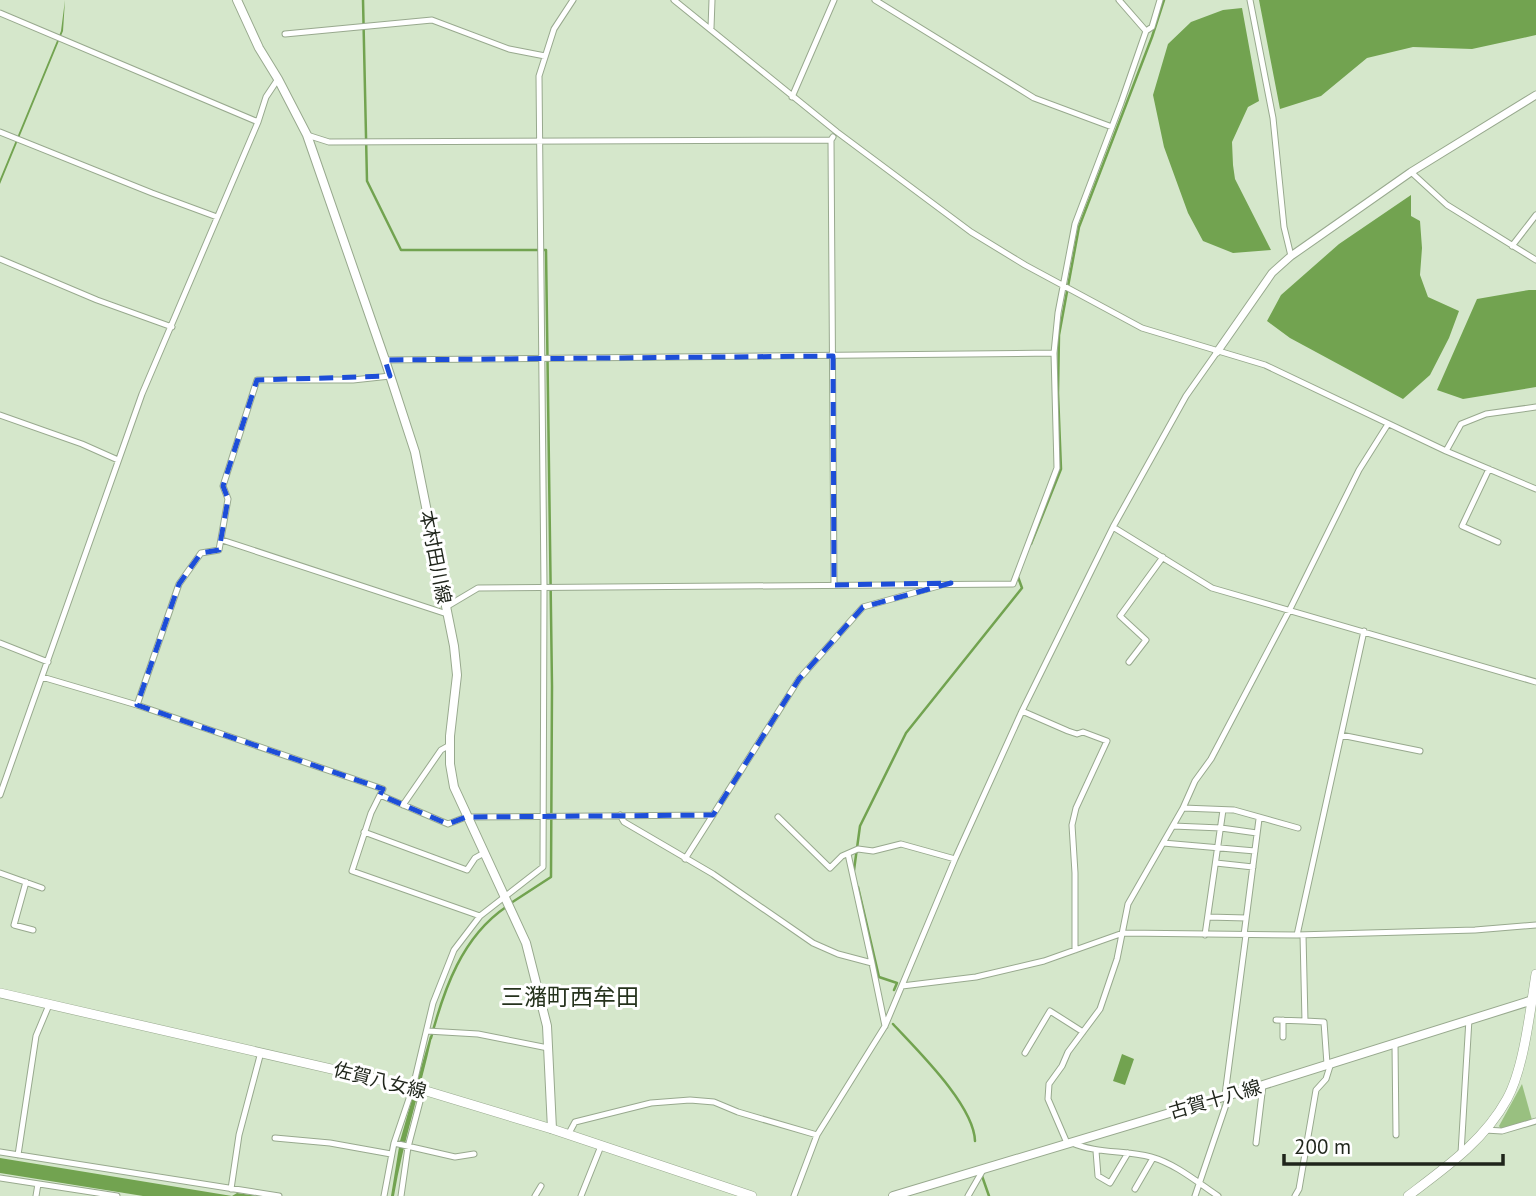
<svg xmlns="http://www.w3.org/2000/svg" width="1536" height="1196" font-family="'PT Sans','Noto Sans JP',sans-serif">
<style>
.green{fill:#99c080}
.water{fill:#72a350}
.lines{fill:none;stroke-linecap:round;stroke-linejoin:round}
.stream{stroke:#72a350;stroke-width:2.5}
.minor-casing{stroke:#98a98e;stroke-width:7}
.tertiary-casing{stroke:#98a98e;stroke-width:9}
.secondary-casing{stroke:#98a98e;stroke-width:10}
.primary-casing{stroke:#98a98e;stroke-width:10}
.minor{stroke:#fff;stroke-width:5}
.tertiary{stroke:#fff;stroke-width:7}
.secondary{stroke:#fff;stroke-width:8}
.primary{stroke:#fff;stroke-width:9}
.marked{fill:none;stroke:#1d4ed8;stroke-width:5;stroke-dasharray:14 9;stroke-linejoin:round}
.labels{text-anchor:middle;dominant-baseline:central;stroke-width:6;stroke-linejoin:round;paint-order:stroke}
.street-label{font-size:19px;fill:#1f251b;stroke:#fff}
.quarter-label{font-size:23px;fill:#25321c;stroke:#fff}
</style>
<rect width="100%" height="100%" fill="#d5e7cb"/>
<!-- green -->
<path class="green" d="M 1522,1084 L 1532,1120 L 1501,1129 L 1499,1126 Z"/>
<!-- water -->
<path class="water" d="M 65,0 L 63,31 L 0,184 L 0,179 L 61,31 Z
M 1259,0 L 1536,0 L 1536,35 L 1472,49 L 1413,47 L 1367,58 L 1321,96 L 1280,109 Z
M 1242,8 L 1259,101 L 1248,107 L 1232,142 L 1233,165 L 1235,179 L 1271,250 L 1233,253 L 1203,241 L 1188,213 L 1164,147 L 1153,95 L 1168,44 L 1191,22 L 1223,10 Z
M 1411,195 L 1411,216 L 1420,221 L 1422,248 L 1420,275 L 1428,297 L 1459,311 L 1449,338 L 1430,375 L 1403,399 L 1290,338 L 1267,321 L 1281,295 L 1339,244 Z
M 1529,290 L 1536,290 L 1536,387 L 1463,399 L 1437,390 L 1477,299 Z
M 430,1036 L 432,1037 C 420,1091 403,1142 394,1196 L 391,1196 L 400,1141 Z
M 1122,1054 L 1134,1059 L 1125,1085 L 1113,1081 Z
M 0,1158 L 232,1196 L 237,1193 L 257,1196 L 143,1196 L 0,1173 Z"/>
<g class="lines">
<!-- stream -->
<path class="stream" d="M 363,0 L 367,181 L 401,250 L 546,250 L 552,686 L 551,877 L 511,903
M 1031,544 L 1061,469 L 1058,393 L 1059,335 L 1079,227 L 1152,37 L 1164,0
M 854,870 L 860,826 L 906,733 L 1022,588 L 1018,577
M 858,887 L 879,977 L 897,983 L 894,990
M 893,1024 C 917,1050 974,1105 975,1141
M 431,1038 C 444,989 462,937 506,907
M 982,1176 L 989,1196"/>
<defs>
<path id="minor" d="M 674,0 L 837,132 L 971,232 L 1025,265 L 1142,328 L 1265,365 L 1446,451 L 1536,489
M 875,0 L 1034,98 L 1112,127
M 1119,0 L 1146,31
M 1250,0 L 1273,118 L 1284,227 L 1291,256
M 0,13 L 258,122
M 711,28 L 712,0
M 285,34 L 432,20 L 509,49 L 545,56
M 792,97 L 834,0
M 0,132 L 152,193 L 217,217
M 307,135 L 329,142 L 831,140
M 833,137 L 831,140 L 834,585
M 1411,172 L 1447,205 L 1536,260
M 1512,246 L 1536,215
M 0,259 L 97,300 L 172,327
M 385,360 L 1054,353
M 0,415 L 82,444 L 118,460
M 1446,451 L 1461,424 L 1486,414 L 1536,407
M 1489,469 L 1462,526 L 1498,542
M 1113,527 L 1212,588 L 1536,682
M 222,540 L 447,614
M 446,607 L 478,588 L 1013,584 L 1057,468 L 1054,353 L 1058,313 L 1075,224 L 1121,103 L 1146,31 L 1152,27 L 1160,0
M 0,643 L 48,662
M 1129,662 L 1146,640 L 1120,616 L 1163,557
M 42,677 L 137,705 L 383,789 L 371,813 L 352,871 L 480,916
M 137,705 L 179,584 L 201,553 L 219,550 L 228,499 L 223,486 L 257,380 L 353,380 L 390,376
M 1022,711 L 1068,731 L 1077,734 L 1083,732 L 1107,741 L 1076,808 L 1072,825 L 1075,873 L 1075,950
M 1341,735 L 1420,751
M 0,795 L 142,394 L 258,122 L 266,97 L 278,79
M 380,795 L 448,824 L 466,817 L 713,815
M 403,805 L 441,750 L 450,745
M 1183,808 L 1234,810 L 1298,828
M 620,815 L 624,822 L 713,874 L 813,943 L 838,954 L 872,963 L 885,1026
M 778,817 L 830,868 L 842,856 L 858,849 L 873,851 L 901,844 L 955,859
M 1173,826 L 1221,828 L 1257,833
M 364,832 L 467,870 L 475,858 L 484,853
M 1163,843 L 1255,851
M 848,854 L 872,963
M 685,859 L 799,679 L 863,607 L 942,585
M 1216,863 L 1253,867
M 0,873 L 42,888
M 26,882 L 14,925 L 33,930
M 1208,917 L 1246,918
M 1205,935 L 1223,810
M 1244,935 L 1259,819
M 1297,935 L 1364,631
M 1303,935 L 1305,1021 L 1324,1022 L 1327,1064
M 902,986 L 976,977 L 1044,961 L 1123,933 L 1297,935 L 1475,930 L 1536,925
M 1276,1020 L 1305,1021
M 1283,1020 L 1283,1037
M 427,1031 L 478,1034 L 548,1048
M 1395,1044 L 1396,1135
M 1025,1053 L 1050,1011 L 1083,1032
M 1225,1095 L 1246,935
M 1485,1130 L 1502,1131 L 1536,1121
M 568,1135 L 575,1122 L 651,1103 L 690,1100 L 714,1102 L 738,1112 L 817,1135
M 275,1138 L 330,1143 L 391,1154
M 1070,1142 C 1096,1154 1124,1150 1151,1157 C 1176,1164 1197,1182 1218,1196
M 394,1143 L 455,1157 L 474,1154
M 1067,1143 L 1048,1099 L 1049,1084 L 1062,1066 L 1068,1052 L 1100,1009 L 1117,959 L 1128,904 L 1183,808 L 1195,781 L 1211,759 L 1290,609 L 1359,470 L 1388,424
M 1256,1143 L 1263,1085
M 1096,1151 L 1098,1176 L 1110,1183 L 1128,1153
M 0,1152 L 279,1196
M 1461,1153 L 1469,1019
M 18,1155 L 36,1036 L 49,1005
M 0,1178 L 117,1196
M 231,1189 L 239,1135 L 261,1052
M 1135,1189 L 1153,1158
M 36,1196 L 38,1184
M 384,1196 L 394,1143 L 413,1087 L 433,1003 L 454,950 L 480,916 L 543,867 L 544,587 L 539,76 L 554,29 L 573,0
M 401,1196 L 408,1147 L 423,1090
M 535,1196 L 541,1186
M 581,1196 L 601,1146
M 794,1196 L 817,1135 L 885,1026 L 955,859 L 1022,711 L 1113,527 L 1186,396 L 1217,352
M 968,1196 L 983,1170
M 1195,1196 L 1230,1093
M 1295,1196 L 1299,1189 L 1316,1090 L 1326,1079 L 1331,1063"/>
<path id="tertiary" d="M 1217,352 L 1272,273 L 1291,256 L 1411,172 L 1536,95"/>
<path id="secondary" d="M 237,0 L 259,48 L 278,79 L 307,135 L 385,360 L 415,452 L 454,646 L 457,675 L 450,736 L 450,764 L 454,787 L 526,943 L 547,1026 L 552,1129
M 893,1196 L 1263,1085 L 1536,999"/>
<path id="primary" d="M 0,993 L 423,1090 L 552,1129 L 752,1196
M 1408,1196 C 1445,1168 1484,1141 1507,1099 C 1524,1068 1530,1011 1536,974"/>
</defs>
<!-- minor casing -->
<use href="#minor" class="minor-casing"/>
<!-- tertiary casing -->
<use href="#tertiary" class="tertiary-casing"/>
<!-- secondary casing -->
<use href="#secondary" class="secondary-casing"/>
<!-- primary casing -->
<use href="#primary" class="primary-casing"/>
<!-- minor -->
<use href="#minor" class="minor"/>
<!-- tertiary -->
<use href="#tertiary" class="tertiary"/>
<!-- secondary -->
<use href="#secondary" class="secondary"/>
<!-- primary -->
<use href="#primary" class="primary"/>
</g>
<!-- marked area -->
<path class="marked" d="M 833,356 L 834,585 L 951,583 L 863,607 L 799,679 L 713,815 L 466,817 L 448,824 L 380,795 L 383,789 L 137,705 L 179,584 L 201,553 L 219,550 L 228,499 L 223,486 L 257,380 L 390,376 L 385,360 Z"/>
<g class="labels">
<!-- street labels -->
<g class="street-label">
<text transform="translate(436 557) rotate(79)">本村田川線</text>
<text transform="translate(380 1080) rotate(14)">佐賀八女線</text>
<text transform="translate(1215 1099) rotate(-16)">古賀十八線</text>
</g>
<!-- quarter labels -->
<g class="quarter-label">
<text x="570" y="996">三潴町西牟田</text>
</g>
</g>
<!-- scale -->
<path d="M1284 1154v10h219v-10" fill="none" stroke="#1f251b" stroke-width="3.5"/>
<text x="1294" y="1154" font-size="21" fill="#1f251b" stroke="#ffffff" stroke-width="5" paint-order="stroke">200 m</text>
</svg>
